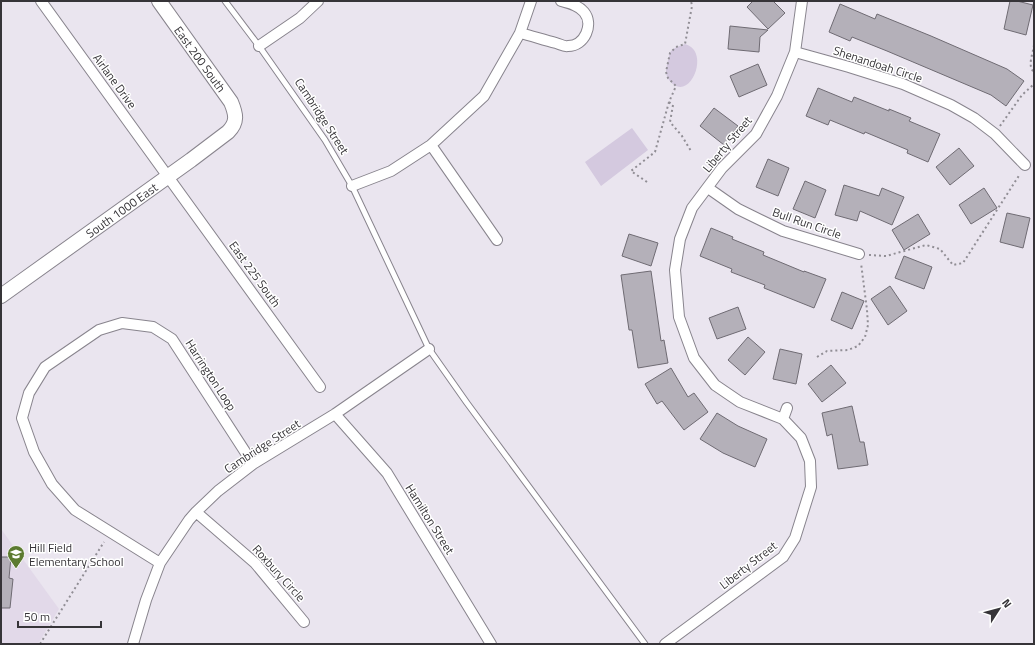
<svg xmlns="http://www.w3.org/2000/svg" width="1035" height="645" font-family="'Titillium Web',sans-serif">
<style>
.built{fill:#e2d9e9}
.green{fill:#d4c9df}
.building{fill:#b4b0b9;stroke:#6f6b73}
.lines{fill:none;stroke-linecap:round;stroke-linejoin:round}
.lane-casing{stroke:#88848d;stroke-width:7}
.street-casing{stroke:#88848d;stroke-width:12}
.secondary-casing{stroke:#88848d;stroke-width:16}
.path{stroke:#918e95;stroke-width:2;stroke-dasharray:2 3;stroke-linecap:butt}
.lane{stroke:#fff;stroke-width:5}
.street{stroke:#fff;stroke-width:10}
.secondary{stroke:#fff;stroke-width:14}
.labels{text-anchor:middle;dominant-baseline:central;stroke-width:3;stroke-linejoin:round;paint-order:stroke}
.street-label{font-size:12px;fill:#363438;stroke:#fff}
.poi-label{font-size:12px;fill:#363438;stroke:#fff;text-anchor:start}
</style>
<rect width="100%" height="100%" fill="#eae5ef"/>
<!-- built -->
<path class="built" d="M 1,529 L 59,609 L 38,644 L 1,644 Z"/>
<!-- green -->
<path class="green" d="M 685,44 C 712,51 689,106 669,80 C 668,78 666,75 666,72 C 666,68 669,54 671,51 C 675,47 680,46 685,44 Z
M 632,128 L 648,150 L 601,186 L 585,162 Z"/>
<!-- building -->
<path class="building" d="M 753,1 L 773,1 L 785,13 L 768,29 L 747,7 Z
M 1010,1 L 1017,1 L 1033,5 L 1026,35 L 1004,29 Z
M 840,4 L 875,19 L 877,14 L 931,36 L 1007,69 L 1024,81 L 1006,106 L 991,95 L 887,51 L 852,37 L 850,41 L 829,32 Z
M 730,26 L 768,30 L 760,37 L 759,52 L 728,49 Z
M 758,64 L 767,85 L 739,97 L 730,76 Z
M 818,88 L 852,102 L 854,97 L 889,111 L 889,109 L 911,118 L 909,121 L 940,134 L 928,162 L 907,153 L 908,150 L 865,132 L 864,134 L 830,120 L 828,125 L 806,116 Z
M 714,108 L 738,126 L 724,145 L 700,126 Z
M 959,148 L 974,166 L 950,185 L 936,167 Z
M 768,159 L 789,168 L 778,196 L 756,187 Z
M 805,181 L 826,190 L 815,218 L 793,209 Z
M 844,185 L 879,196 L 882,188 L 904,197 L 892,225 L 860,211 L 857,221 L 835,215 Z
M 984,188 L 997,208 L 971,224 L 959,205 Z
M 1007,213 L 1030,218 L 1023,248 L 1000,242 Z
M 918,214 L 930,234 L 904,250 L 892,230 Z
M 711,228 L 733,237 L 732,239 L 764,252 L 763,255 L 804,272 L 804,271 L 826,279 L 814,308 L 764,288 L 765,285 L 731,272 L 732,269 L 700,256 Z
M 629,234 L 658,243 L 651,266 L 622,256 Z
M 904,256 L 932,267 L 924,289 L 895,278 Z
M 651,271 L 661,341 L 664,340 L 668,363 L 638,368 L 632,330 L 629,330 L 621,275 Z
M 890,286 L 907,311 L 888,325 L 871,299 Z
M 842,292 L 864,301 L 852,329 L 831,320 Z
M 738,307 L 746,329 L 717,339 L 709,318 Z
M 748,337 L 765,352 L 745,375 L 728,360 Z
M 780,349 L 802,354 L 796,384 L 773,379 Z
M 831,365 L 846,383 L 822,402 L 808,384 Z
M 671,368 L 688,397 L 694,393 L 708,412 L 684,430 L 662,401 L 657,404 L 645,384 Z
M 852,406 L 860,442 L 864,442 L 868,465 L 838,469 L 832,434 L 827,436 L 822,413 Z
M 717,413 L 738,426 L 767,439 L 755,467 L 723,453 L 700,439 Z
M 1,557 L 11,557 L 9,578 L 13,579 L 10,608 L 1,608 Z"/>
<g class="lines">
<defs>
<path id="lane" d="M 225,1 L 259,46 L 325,140 L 352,186 L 429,349 L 467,403 L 645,644"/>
<path id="street" d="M 41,1 L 320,387
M 520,33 C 532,36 544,40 556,43 C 560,44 564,47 568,46 C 585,46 594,24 584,12 C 578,5 569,3 561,1
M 259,46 L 300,18 L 318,1
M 795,52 L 849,67 L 903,84 L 951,105 L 974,118 L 995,134 L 1025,165
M 431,145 L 497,240
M 352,186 L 391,171 L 431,145 L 484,96 L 520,33 L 531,1
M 708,188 L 738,209 L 783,231 L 859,254
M 335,414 L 387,473 L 491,644
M 783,419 L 787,408
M 196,512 L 255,563 L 304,622
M 160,563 L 75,510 L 52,484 L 34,452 L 22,418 L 29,393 L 45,367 L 99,330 L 122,323 L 153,327 L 172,339 L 253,464
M 133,644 L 146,600 L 160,563 L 189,520 L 196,512 L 218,491 L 253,464 L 335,414 L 429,349
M 665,644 L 783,557 L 795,538 L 811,487 L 810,461 L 801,438 L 783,419 L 740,402 L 715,385 L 694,358 L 679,317 L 675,270 L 680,239 L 692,208 L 722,168 L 756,134 L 777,96 L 795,52 L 802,1"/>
<g id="secondary">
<path id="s1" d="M 1,296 L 191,160 L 228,132 C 238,122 236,114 231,102 L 159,1"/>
</g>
</defs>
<!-- lane casing -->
<use href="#lane" class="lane-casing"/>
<!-- street casing -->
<use href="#street" class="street-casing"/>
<!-- secondary casing -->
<use href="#secondary" class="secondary-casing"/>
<!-- path -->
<path class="path" d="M 1034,1 L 1034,3
M 1034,45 C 1033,54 1027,66 1034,72
M 669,102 L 673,105 L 670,122 L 682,136 L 691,151
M 1000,126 L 1022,95 L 1034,84
M 647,182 L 631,171 L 655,152 L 669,102 L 676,86 L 668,78 L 666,72 L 670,53 L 676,47 L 685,44 L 692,6 L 691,1
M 869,255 L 886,256 L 926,245 L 940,249 L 953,265 L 963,263 L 1020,174
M 817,357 L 827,351 L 848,350 L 858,346 L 865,337 L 868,325 L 867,310 L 861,263
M 40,644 L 104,542"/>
<!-- lane -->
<use href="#lane" class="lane"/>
<!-- street -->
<use href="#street" class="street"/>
<!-- secondary -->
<use href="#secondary" class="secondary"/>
</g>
<!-- icons -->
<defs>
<symbol id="school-pin" viewBox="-11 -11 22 30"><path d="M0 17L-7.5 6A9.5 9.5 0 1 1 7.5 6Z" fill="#5c7b30" stroke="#fff"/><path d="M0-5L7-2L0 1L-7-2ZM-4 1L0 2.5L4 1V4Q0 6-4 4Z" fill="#fff"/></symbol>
</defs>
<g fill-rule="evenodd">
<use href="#school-pin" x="6" y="544" width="20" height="27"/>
</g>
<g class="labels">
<!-- street labels -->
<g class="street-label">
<text transform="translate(200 59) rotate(54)">East 200 South</text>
<text transform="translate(878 64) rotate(18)">Shenandoah Circle</text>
<text transform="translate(115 81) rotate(54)">Airlane Drive</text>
<text transform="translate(322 116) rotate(57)">Cambridge Street</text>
<text transform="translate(727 144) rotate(-50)">Liberty Street</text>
<text stroke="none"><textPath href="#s1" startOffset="148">South 1000 East</textPath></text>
<text transform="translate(807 223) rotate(19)">Bull Run Circle</text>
<text transform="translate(255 274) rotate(54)">East 225 South</text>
<text transform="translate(211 375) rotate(57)">Harrington Loop</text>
<text transform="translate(262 446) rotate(-33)">Cambridge Street</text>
<text transform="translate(430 519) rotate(58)">Hamilton Street</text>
<text transform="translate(748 565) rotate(-38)">Liberty Street</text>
<text transform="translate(279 573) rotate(48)">Roxbury Circle</text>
</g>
<!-- poi labels -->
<g class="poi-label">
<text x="29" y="547">Hill Field<tspan x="29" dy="14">Elementary School</tspan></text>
</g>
</g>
<!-- border -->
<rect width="1035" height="645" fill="none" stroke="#363438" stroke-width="4"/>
<!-- north arrow -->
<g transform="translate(999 609) rotate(54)" stroke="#ffffff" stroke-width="3" paint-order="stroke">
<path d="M0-3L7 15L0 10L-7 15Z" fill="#363438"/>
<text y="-6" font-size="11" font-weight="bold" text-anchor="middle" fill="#363438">N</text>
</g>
<!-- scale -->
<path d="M18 621v6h83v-6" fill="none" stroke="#363438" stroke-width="2"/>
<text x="24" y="621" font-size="12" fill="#363438" stroke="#ffffff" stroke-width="3" paint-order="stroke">50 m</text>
</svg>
